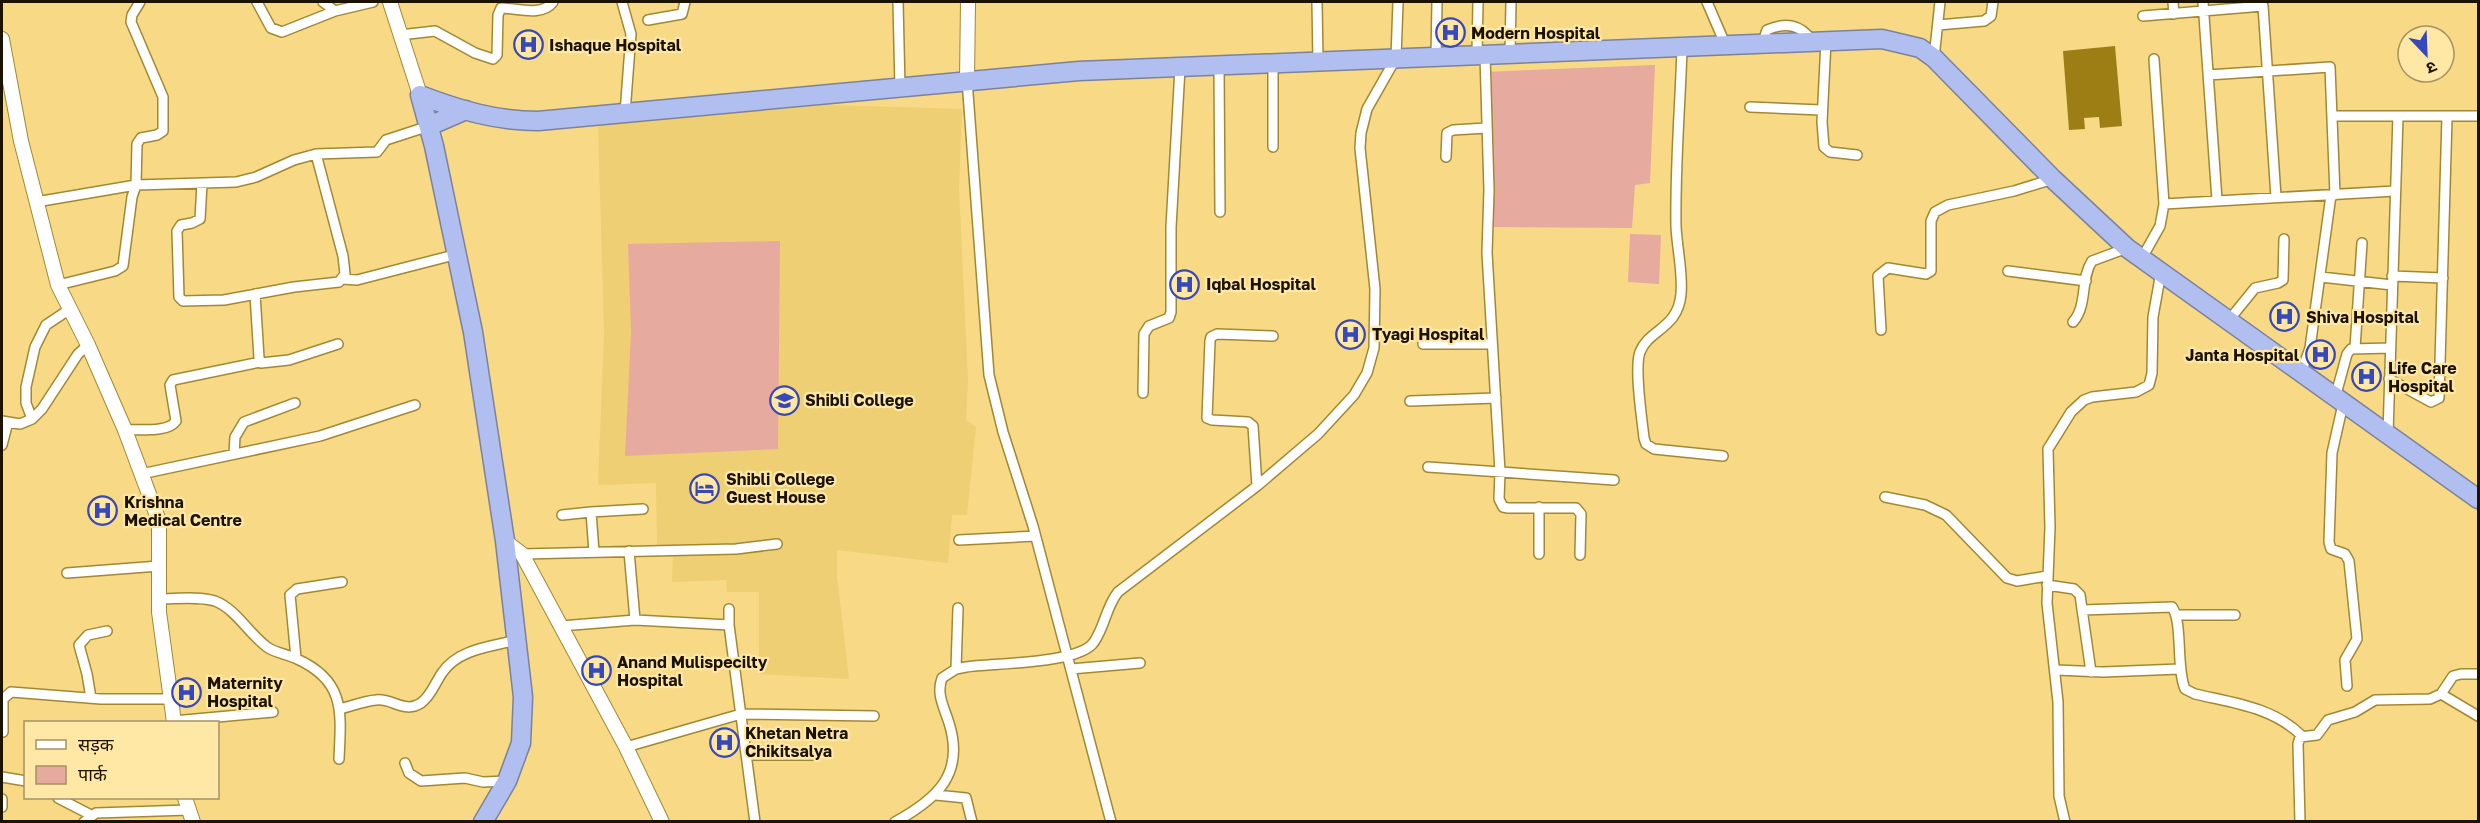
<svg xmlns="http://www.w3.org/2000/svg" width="2480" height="823" font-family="'Golos Text','Noto Sans Devanagari',sans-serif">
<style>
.built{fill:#efcf73}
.green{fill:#e7aa9f}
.water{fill:#9d7e15}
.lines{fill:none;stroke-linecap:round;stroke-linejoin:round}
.street-casing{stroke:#a38833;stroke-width:12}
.secondary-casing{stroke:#a38833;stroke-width:16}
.highway-casing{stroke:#7c829b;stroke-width:21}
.street{stroke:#fff;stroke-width:9}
.secondary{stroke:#fff;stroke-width:14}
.highway{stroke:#b0bfef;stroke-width:18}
.labels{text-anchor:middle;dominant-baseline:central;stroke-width:4.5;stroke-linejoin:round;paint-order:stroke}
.poi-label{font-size:16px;font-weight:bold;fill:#1b1200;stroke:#ffe7a6;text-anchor:start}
</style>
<rect width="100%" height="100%" fill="#f7d986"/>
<!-- built -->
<path class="built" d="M 829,105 L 962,109 L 959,189 L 968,380 L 966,420 L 976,427 L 967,515 L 952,515 L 948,563 L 837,550 L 837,576 L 849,679 L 759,674 L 759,592 L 727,592 L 726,580 L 672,582 L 673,554 L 657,545 L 656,483 L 598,485 L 604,332 L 598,124 Z"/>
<!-- green -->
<path class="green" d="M 1655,65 L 1650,183 L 1635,185 L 1632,228 L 1492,227 L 1484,72 Z
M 1630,234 L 1661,235 L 1659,284 L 1628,282 Z
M 780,241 L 778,449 L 625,456 L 631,331 L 628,244 Z"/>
<!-- water -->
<path class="water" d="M 2115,46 L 2122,126 L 2100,128 L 2099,117 L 2084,118 L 2085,129 L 2069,130 L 2063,51 Z"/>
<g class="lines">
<defs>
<path id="street" d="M 257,2 L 271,28 L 282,32 L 335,11 L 373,2
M 323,2 L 335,11
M 622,2 L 631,34 L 625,113
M 898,2 L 900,88
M 1317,2 L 1318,62
M 1707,2 L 1726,46
M 2173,2 L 2174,14
M 2203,2 L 2217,200
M 2143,16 L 2263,6 L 2276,197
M 648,20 L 682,14 L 685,2
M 1938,25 L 1984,21 L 1991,16 L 1993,2
M 400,35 L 435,31 L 475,53 L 493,59 L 497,55 L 498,15 L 501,8 C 517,8 542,17 553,2
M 1826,41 L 1822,122 L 1824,147 L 1830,152 L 1857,155
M 1762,45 L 1767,30 C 1785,22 1801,24 1812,41
M 1682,49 C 1680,108 1675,167 1676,226 C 1677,249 1683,272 1681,294 C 1678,329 1649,329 1640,352 C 1634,368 1642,419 1644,438 L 1646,444 L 1654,449 L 1723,456
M 1510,54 L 1511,2
M 1477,55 L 1478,2
M 1485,55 L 1489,190 L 1487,253 L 1500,472 L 1499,499 L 1503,507 L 1508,508 L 1576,508 L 1581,514 L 1580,555
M 1436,57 L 1437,2
M 1934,58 L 1940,2
M 1273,64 L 1273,147
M 1219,67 L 1220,212
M 2208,75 L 2330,67 L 2335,195
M 967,80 L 989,375 L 1003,432 L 1033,526 L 1111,822
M 1750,107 L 1822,110
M 2332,116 L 2478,116
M 1446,157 L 1447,133 L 1453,130 L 1486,128
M 202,184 L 200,219 L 192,223 L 181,225 L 177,231 L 179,297 L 183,301 L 224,300 L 294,287 L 339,282 L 345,274 L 343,256 L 316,154
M 36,202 L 136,185 L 236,182 L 256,177 L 294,160 L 316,154 L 377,152 L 386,140 L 429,126
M 2164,204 L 2395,191
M 2142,258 L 2160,226 L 2164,204 L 2154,59
M 2008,271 L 2086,281
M 2392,276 L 2443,278
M 2321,277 L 2392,285
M 342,279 L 357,280 L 458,254
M 58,285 L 115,271 L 123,266 L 132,197 L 136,185 L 137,144 L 141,138 L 157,135 L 163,131 L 163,97 L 131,22 L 132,15 L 140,2
M 255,294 L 259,358 L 261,363 L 289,360 L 338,344
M 2229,320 L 2255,288 L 2278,283 L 2283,280 L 2284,239
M 2073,322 C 2088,305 2080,279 2092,261 L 2127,248
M 1881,330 L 1878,276 L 1888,268 L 1926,274 L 1931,271 L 1931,221 L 1935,212 L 1948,205 L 2014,191 L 2053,179
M 1423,344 L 1492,344
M 2355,348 L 2362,243
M 2301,373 L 2310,348 L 2331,195
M 2389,379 L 2431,402 L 2439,398 L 2447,117
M 1143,393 L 1144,334 L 1149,326 L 1169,318 L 1171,312 L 1171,227 L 1180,68
M 2335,398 L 2347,354 L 2351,349 L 2390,348
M 1410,401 L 1496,398
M 2343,404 L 2332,453 L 2329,542 L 2331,549 L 2345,554 L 2349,561 L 2357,639 L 2345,660 L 2347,686
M 32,419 L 26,403 L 26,387 L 35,347 L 46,325 L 70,309
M 2,421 L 20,424 L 32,419 L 42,409 L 78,354 L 88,345
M 125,430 C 139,429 168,433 176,421 L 170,385 L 173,380 L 260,362
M 2388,434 L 2398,116
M 2,445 L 8,422
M 234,454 L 235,437 L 244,422 L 295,403
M 1428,467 L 1614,480
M 141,474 L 320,436 L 415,405
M 1257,486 L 1253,426 L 1248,422 L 1212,420 L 1207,418 L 1210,341 L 1211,337 L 1217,334 L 1273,336
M 1885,497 L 1925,505 L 1946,515 L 2007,578 L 2017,581 L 2047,576
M 1539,507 L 1539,554
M 562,515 L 591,512
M 959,540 L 1035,536
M 629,551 L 635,620
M 594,552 L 591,512 L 643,509
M 522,554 L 736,549 L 777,544
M 67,573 L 159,566
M 2047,585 L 2074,589 L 2080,595 L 2091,672
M 159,599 C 176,599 199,596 215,601 C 236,609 249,634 267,647 C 275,653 287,654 297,659 C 346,681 341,713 339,759
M 2082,610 L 2172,607 C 2183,622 2176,668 2185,689 L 2195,694 C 2233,703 2273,707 2302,736
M 2176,615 L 2235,615
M 729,625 L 755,822
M 561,626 L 635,620 L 729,625 L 729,609
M 296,658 L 290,595 L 297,589 L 342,582
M 956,669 L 958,608
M 1071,669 L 1140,663
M 2056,670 L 2103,672 L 2180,669
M 2441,694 L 2478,716
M 91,698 L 87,674 L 79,645 L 88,635 L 107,631
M 340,709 C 352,706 364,701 376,700 C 393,698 404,714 421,703 C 431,696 435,683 442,673 C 458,649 490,647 517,640
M 173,721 L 273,712
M 3,732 L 3,699 L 11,692 L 101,699 L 171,699
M 626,747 L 741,714 L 874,716
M 747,755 L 814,755
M 405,763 L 409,773 L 421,781 L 465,778 L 483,782 L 507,781
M 2,777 L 26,781
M 936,795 L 966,798 L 972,822
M 58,798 L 91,815
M 2,799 L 2,807
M 84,822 L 96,813 L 189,810
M 895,822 C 937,799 965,774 949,723 C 944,707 936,694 942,678 L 956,669 L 966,667 C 994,663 1080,664 1094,642 C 1105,626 1106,607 1118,592 L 1257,486 L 1318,434 L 1354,395 L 1367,373 L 1374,348 L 1375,289 L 1360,148 L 1361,133 L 1367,109 L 1396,58 L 1398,2
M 2065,822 L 2059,796 L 2058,702 L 2047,603 L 2050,527 L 2048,449 L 2071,412 L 2084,400 L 2092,397 L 2136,392 L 2149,385 L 2152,373 L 2153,317 L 2161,272
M 2300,822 L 2298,744 L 2300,737 L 2317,735 L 2328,720 L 2355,712 L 2375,700 L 2430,699 L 2441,694 L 2453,676 L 2461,674 L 2478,674"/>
<path id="secondary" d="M 390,2 L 420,95
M 2,39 L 21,141 L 58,285 L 88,345 L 125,430 L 159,521 L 159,612 L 174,722
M 967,80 L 968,2
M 505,541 L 522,554 L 626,747 L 662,822
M 185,798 L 193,822"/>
<path id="highway" d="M 420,95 C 459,110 496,121 538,121 L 1079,71 L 1882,39 L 1920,48 L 1934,58 L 2053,179 L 2127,248 L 2478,499
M 420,95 L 434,146 L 473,332 L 505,541 L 523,697 L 521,743 L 507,781 L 483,822
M 429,126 L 466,110"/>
</defs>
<!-- street casing -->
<use href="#street" class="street-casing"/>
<!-- secondary casing -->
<use href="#secondary" class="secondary-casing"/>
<!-- highway casing -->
<use href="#highway" class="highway-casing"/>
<!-- street -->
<use href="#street" class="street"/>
<!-- secondary -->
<use href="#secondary" class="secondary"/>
<!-- highway -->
<use href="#highway" class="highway"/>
</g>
<!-- icons -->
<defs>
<symbol id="hospital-ring" viewBox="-11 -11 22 22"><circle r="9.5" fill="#ffe7a6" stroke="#3748bb" stroke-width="1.5"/><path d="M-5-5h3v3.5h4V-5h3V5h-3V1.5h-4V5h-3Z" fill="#3748bb"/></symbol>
<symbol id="university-ring" viewBox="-11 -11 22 22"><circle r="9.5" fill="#ffe7a6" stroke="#3748bb" stroke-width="1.5"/><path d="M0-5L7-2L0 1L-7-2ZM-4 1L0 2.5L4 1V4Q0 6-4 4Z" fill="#3748bb"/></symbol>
<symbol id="hotel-ring" viewBox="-11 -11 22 22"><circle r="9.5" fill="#ffe7a6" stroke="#3748bb" stroke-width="1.5"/><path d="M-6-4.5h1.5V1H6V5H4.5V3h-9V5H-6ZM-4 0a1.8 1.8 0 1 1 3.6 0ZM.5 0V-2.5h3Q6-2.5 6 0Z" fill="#3748bb"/></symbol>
</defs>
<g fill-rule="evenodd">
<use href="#hospital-ring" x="1434" y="16" width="33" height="33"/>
<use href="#hospital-ring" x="512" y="28" width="33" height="33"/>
<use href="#hospital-ring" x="1168" y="268" width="33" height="33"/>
<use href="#hospital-ring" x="2268" y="300" width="33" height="33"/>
<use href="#hospital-ring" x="1334" y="318" width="33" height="33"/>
<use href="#hospital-ring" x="2304" y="338" width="33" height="33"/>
<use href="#hospital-ring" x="2350" y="360" width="33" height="33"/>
<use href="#university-ring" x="768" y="384" width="33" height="33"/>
<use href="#hotel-ring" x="688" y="472" width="33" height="33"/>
<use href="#hospital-ring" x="86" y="494" width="33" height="33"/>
<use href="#hospital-ring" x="580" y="654" width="33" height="33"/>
<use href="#hospital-ring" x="170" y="676" width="33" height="33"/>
<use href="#hospital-ring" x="708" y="726" width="33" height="33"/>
</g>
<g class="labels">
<!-- poi labels -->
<g class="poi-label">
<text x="1471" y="33">Modern Hospital</text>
<text x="549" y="45">Ishaque Hospital</text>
<text x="1206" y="284">Iqbal Hospital</text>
<text x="2306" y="317">Shiva Hospital</text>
<text x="1372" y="334">Tyagi Hospital</text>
<text x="2299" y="355" text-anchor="end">Janta Hospital</text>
<text x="2388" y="368">Life Care<tspan x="2388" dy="18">Hospital</tspan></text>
<text x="805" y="400">Shibli College</text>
<text x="726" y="479">Shibli College<tspan x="726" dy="18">Guest House</tspan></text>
<text x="124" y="502">Krishna<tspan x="124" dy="18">Medical Centre</tspan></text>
<text x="617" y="662">Anand Mulispecilty<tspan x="617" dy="18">Hospital</tspan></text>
<text x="207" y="683">Maternity<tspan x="207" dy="18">Hospital</tspan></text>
<text x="745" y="733">Khetan Netra<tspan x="745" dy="18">Chikitsalya</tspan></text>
</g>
</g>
<!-- border -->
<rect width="2480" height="823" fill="none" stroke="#1b1200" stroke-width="6"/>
<!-- legend -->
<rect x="24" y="721" width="195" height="78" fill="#ffe7a6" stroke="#a49264" stroke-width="1.5"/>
<rect x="36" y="740" width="30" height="9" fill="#ffffff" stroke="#a49264" stroke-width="1.5"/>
<text x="78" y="751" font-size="18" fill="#1b1200">सड़क</text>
<rect x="36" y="766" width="30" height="18" fill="#e7aa9f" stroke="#a49264" stroke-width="1.5"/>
<text x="78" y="781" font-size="18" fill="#1b1200">पार्क</text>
<!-- north arrow -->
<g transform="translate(2426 54) rotate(157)"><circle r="28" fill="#ffe7a6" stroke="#a49264" stroke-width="1.5"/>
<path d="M0-4.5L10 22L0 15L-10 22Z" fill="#3748bb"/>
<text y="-9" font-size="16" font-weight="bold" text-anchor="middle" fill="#1b1200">उ</text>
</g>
</svg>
